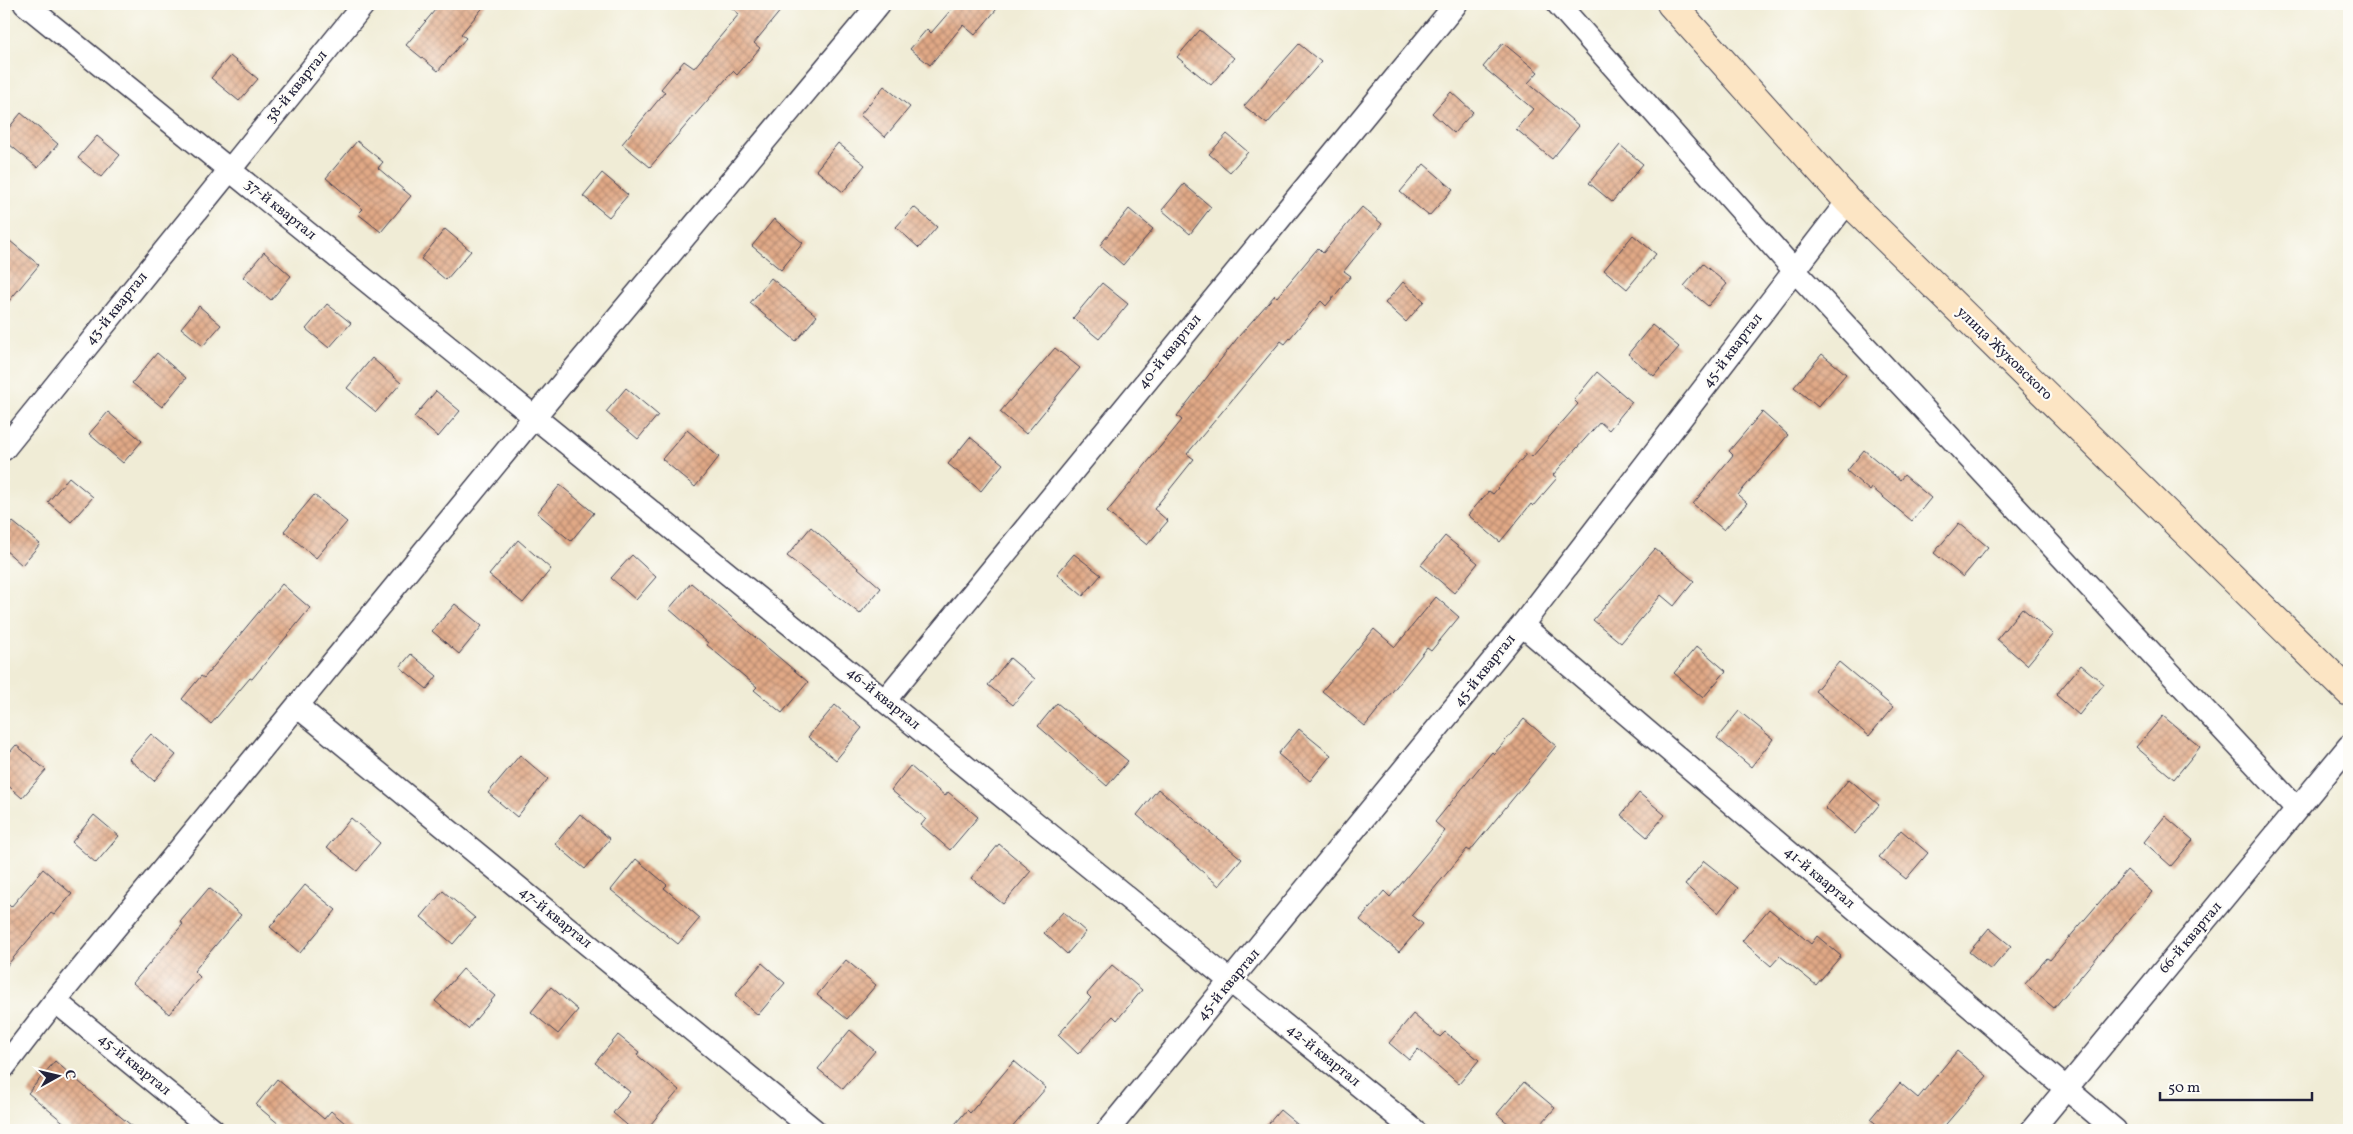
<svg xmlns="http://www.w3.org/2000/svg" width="2353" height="1134" font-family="Vollkorn,serif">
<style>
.building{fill:url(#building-cross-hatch)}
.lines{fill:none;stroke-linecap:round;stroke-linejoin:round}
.street-casing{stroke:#414052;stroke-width:25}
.secondary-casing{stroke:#414052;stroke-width:30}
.street{stroke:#fff;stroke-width:22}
.secondary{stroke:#fce5c4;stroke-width:28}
.labels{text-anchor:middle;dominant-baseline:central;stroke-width:4.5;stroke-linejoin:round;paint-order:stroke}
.street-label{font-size:15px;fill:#22223b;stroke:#fdfcf7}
</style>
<defs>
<pattern id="building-cross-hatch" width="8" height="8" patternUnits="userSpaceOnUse" patternTransform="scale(1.25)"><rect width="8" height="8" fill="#e1a986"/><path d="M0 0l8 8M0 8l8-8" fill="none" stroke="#b6896f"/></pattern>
</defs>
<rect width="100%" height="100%" fill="#fdfcf7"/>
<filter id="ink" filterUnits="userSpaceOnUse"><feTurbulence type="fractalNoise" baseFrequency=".02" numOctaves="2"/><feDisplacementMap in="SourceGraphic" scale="10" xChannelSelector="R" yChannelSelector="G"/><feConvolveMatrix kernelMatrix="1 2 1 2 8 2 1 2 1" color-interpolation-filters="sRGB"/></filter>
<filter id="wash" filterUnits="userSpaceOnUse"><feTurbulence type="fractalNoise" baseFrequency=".0096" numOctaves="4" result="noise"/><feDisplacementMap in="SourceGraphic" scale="20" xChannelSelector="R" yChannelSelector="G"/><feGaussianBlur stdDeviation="1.12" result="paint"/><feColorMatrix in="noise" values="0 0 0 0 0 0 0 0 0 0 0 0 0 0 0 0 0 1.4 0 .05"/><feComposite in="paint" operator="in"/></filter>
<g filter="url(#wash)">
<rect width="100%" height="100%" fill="#f0ecd6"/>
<g id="blocks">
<!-- building -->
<path class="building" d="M 440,4 L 486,4 L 461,34 L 466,38 L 438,71 L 406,45 Z
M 727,4 L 786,4 L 754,43 L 760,48 L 737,75 L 733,71 L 650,167 L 622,144 L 665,92 L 661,89 L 684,61 L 694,68 L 739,14 Z
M 956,4 L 1001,4 L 975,35 L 963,25 L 930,65 L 910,49 L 927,29 L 931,33 Z
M 1200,30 L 1234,58 L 1211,85 L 1177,57 Z
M 1503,43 L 1538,72 L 1528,83 L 1579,126 L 1552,159 L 1516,129 L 1533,109 L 1483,67 Z
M 1299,44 L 1321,62 L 1267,124 L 1244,106 Z
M 230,56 L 258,79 L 239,101 L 211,78 Z
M 884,86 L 910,107 L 885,137 L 860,115 Z
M 1451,92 L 1473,112 L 1454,133 L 1432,113 Z
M 21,113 L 58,144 L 38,168 L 4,140 L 4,134 Z
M 1227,134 L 1248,152 L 1230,172 L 1209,154 Z
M 97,136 L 120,155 L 101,177 L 78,158 Z
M 357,141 L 383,162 L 378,168 L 411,196 L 381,232 L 358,214 L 363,209 L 326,178 Z
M 838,143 L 865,165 L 843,192 L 816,170 Z
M 1620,145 L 1643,164 L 1612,202 L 1589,183 Z
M 1424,164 L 1453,189 L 1429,216 L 1400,192 Z
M 602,173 L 628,195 L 609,217 L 583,196 Z
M 1184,184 L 1211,207 L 1190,234 L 1162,210 Z
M 914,207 L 937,227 L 919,248 L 896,227 Z
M 1362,207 L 1382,224 L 1344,271 L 1351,276 L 1326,306 L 1321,301 L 1285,344 L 1281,341 L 1187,454 L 1194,459 L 1154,509 L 1168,521 L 1147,545 L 1107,512 L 1182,420 L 1177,416 L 1239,336 L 1275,295 L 1277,297 L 1318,248 L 1323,253 Z
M 1129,209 L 1153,229 L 1123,265 L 1100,245 Z
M 774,219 L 803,243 L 781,270 L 752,246 Z
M 445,229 L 471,251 L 446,280 L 421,259 Z
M 1633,235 L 1656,254 L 1627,289 L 1604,270 Z
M 4,236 L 39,265 L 4,307 Z
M 264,252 L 291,276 L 271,300 L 243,277 Z
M 1703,264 L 1727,284 L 1708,306 L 1684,286 Z
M 771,278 L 817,316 L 796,341 L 750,303 Z
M 1403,282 L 1424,301 L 1406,322 L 1385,303 Z
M 1102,283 L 1128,304 L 1099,339 L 1073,318 Z
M 327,304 L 351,323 L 329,348 L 306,329 Z
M 199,306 L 221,325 L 203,346 L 181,328 Z
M 1652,325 L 1679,347 L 1654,376 L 1628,354 Z
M 1055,348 L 1080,368 L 1026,434 L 1000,412 Z
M 157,353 L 186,378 L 162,407 L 132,383 Z
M 1822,354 L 1846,374 L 1818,407 L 1794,387 Z
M 372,358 L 401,383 L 376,412 L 347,388 Z
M 1597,372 L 1632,402 L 1609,430 L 1600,422 L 1553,475 L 1557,478 L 1533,506 L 1531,504 L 1500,542 L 1468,515 L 1489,491 L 1493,494 L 1527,453 L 1532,457 L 1578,404 L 1574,400 Z
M 626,388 L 658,415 L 638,439 L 606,412 Z
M 436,391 L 460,411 L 438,437 L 414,417 Z
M 108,412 L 142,441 L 123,463 L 89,434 Z
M 1762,412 L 1788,435 L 1738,495 L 1747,503 L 1724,530 L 1693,504 L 1733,455 L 1729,451 Z
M 687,430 L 719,457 L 695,487 L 662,459 Z
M 970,437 L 1003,464 L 981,491 L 948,464 Z
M 1864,450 L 1900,480 L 1904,475 L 1931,498 L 1912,521 L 1872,488 L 1870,491 L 1847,471 Z
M 69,477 L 93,497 L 71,522 L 48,502 Z
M 560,485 L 594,513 L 571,541 L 537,513 Z
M 314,495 L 347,522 L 316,558 L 284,531 Z
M 13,522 L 40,544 L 22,565 L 4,549 L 4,533 Z
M 1959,523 L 1988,547 L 1963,577 L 1934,553 Z
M 811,527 L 881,588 L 860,614 L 787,556 Z
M 1445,536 L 1478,563 L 1454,593 L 1421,565 Z
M 518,540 L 551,569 L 523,603 L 489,575 Z
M 1655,549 L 1694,581 L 1674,606 L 1661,595 L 1621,643 L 1593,620 Z
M 1074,554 L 1101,575 L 1083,596 L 1057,574 Z
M 632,555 L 656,577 L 636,600 L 611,578 Z
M 691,583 L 808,682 L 782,713 L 754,690 L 757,687 L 707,645 L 708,643 L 669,609 Z
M 282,584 L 310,608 L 252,679 L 250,678 L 211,724 L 182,699 L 201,676 L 204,678 Z
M 1436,597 L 1459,617 L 1431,651 L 1427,648 L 1365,726 L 1322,691 L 1374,629 L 1395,647 Z
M 455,604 L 482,626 L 459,654 L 432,631 Z
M 2022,608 L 2053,634 L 2027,665 L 1997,639 Z
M 1697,646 L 1726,671 L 1703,698 L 1674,673 Z
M 411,654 L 437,676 L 427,689 L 400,667 Z
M 1010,658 L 1035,679 L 1013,705 L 988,685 Z
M 1839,662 L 1893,707 L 1869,736 L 1815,691 Z
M 2081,665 L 2104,684 L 2079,715 L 2056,695 Z
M 1057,703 L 1128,761 L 1107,786 L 1038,726 Z
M 835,705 L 862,728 L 836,760 L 808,737 Z
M 1739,711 L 1773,739 L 1751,767 L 1717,738 Z
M 2163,716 L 2200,747 L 2174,779 L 2136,747 Z
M 1524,719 L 1556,746 L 1470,851 L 1467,849 L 1412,915 L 1423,924 L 1399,952 L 1360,920 L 1384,891 L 1390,897 L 1445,831 L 1435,822 L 1492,752 L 1494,754 Z
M 1299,729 L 1331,755 L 1310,781 L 1278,754 Z
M 151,734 L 176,755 L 154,781 L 129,759 Z
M 16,745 L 46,770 L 22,798 L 4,782 L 4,759 Z
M 520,755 L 548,779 L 517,817 L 488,793 Z
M 910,766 L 945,796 L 948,792 L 978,817 L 950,850 L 921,825 L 926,819 L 891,790 Z
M 1849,779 L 1879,805 L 1855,834 L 1825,808 Z
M 1158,789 L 1242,859 L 1219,886 L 1137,815 Z
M 1639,793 L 1665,815 L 1647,837 L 1621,815 Z
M 580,814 L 610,839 L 585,869 L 555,844 Z
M 94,815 L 119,836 L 96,863 L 72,842 Z
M 2165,816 L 2193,840 L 2171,866 L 2144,842 Z
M 351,818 L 380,843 L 357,871 L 327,847 Z
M 1901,830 L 1928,853 L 1906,879 L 1879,857 Z
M 999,844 L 1031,871 L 1003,904 L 971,878 Z
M 636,859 L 667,885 L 664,888 L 700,918 L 678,944 L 611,890 Z
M 1704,861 L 1738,888 L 1718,913 L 1685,885 Z
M 43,869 L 72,894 L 54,915 L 51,913 L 4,969 L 4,901 L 11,907 Z
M 2127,870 L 2152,892 L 2054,1008 L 2025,984 L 2047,958 L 2050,960 Z
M 305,885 L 336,910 L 300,953 L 270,927 Z
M 209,888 L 241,915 L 194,971 L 200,977 L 169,1014 L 133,983 L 183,924 L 180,922 Z
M 443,891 L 475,918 L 453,944 L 421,917 Z
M 1769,909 L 1811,944 L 1817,936 L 1841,956 L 1816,985 L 1780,956 L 1771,966 L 1742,941 Z
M 1063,912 L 1086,932 L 1067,954 L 1044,933 Z
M 1989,928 L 2011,946 L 1991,970 L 1969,952 Z
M 846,960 L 876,985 L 847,1019 L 817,995 Z
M 762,963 L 785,983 L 758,1015 L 735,995 Z
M 1112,965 L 1142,990 L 1117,1020 L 1113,1016 L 1078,1054 L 1058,1035 L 1091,998 L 1087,994 Z
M 463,969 L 495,996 L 468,1029 L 435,1001 Z
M 551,987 L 578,1010 L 558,1034 L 531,1012 Z
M 1413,1014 L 1440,1037 L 1445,1032 L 1479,1060 L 1459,1084 L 1418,1049 L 1409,1060 L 1389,1043 Z
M 850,1030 L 875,1051 L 843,1089 L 818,1069 Z
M 618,1035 L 639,1052 L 637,1055 L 679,1090 L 646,1130 L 633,1130 L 613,1113 L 630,1092 L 595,1063 Z
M 1957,1051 L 1987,1076 L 1941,1130 L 1884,1130 L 1870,1119 L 1900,1083 L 1918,1098 Z
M 55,1061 L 100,1100 L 137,1130 L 73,1130 L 28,1093 Z
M 1014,1061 L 1046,1088 L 1010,1130 L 950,1130 L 967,1110 L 970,1113 Z
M 277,1079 L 324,1119 L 331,1111 L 353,1130 L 286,1130 L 256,1105 Z
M 1524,1082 L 1555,1108 L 1536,1130 L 1516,1130 L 1497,1114 Z
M 1280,1110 L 1304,1130 L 1263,1130 Z"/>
</g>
</g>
<g filter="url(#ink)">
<use href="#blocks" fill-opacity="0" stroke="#414052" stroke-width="1"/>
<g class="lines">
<defs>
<path id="street" d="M 25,4 L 1414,1130
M 1558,4 L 1794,270 L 2297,809
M 4,449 L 364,4
M 1522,625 L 2115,1130
M 885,700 L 1456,4
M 297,706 L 814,1130
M 55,1001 L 213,1130
M 4,1067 L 55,1001 L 535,416 L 879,4
M 1108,1130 L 1522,625 L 1848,201
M 2032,1130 L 2349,746"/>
<path id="secondary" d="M 1671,4 L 1848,201 L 2349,692"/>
</defs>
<!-- street casing -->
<use href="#street" class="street-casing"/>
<!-- secondary casing -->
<use href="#secondary" class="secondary-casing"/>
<!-- street -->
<use href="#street" class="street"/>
<!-- secondary -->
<use href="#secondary" class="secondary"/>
</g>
</g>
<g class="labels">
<!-- street labels -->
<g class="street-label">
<text transform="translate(297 87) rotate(-51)">38-й квартал</text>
<text transform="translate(280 210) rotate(39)">37-й квартал</text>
<text transform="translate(117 309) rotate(-51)">43-й квартал</text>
<text transform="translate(1733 351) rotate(-53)">45-й квартал</text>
<text transform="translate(1170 352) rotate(-51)">40-й квартал</text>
<text transform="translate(2004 354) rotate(44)">улица Жуковского</text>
<text transform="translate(1485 671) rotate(-51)">45-й квартал</text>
<text transform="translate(883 699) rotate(39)">46-й квартал</text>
<text transform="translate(1819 878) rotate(40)">41-й квартал</text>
<text transform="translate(555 918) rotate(39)">47-й квартал</text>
<text transform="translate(2191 938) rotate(-50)">66-й квартал</text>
<text transform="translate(1229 985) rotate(-50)">45-й квартал</text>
<text transform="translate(1323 1056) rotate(39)">42-й квартал</text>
<text transform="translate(134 1065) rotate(39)">45-й квартал</text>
</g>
</g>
<!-- margin -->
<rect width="2353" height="1134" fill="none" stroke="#fdfcf7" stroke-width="20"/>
<!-- north arrow -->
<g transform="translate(58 1076) rotate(82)" stroke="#fdfcf7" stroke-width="4" paint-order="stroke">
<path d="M0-4L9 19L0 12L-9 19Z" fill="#22223b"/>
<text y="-8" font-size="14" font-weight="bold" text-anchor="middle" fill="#22223b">С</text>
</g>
<!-- scale -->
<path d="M2160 1092v8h152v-8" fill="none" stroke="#22223b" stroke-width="2.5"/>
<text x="2168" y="1092" font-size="15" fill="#22223b" stroke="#fdfcf7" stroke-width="4" paint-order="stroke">50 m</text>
</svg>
